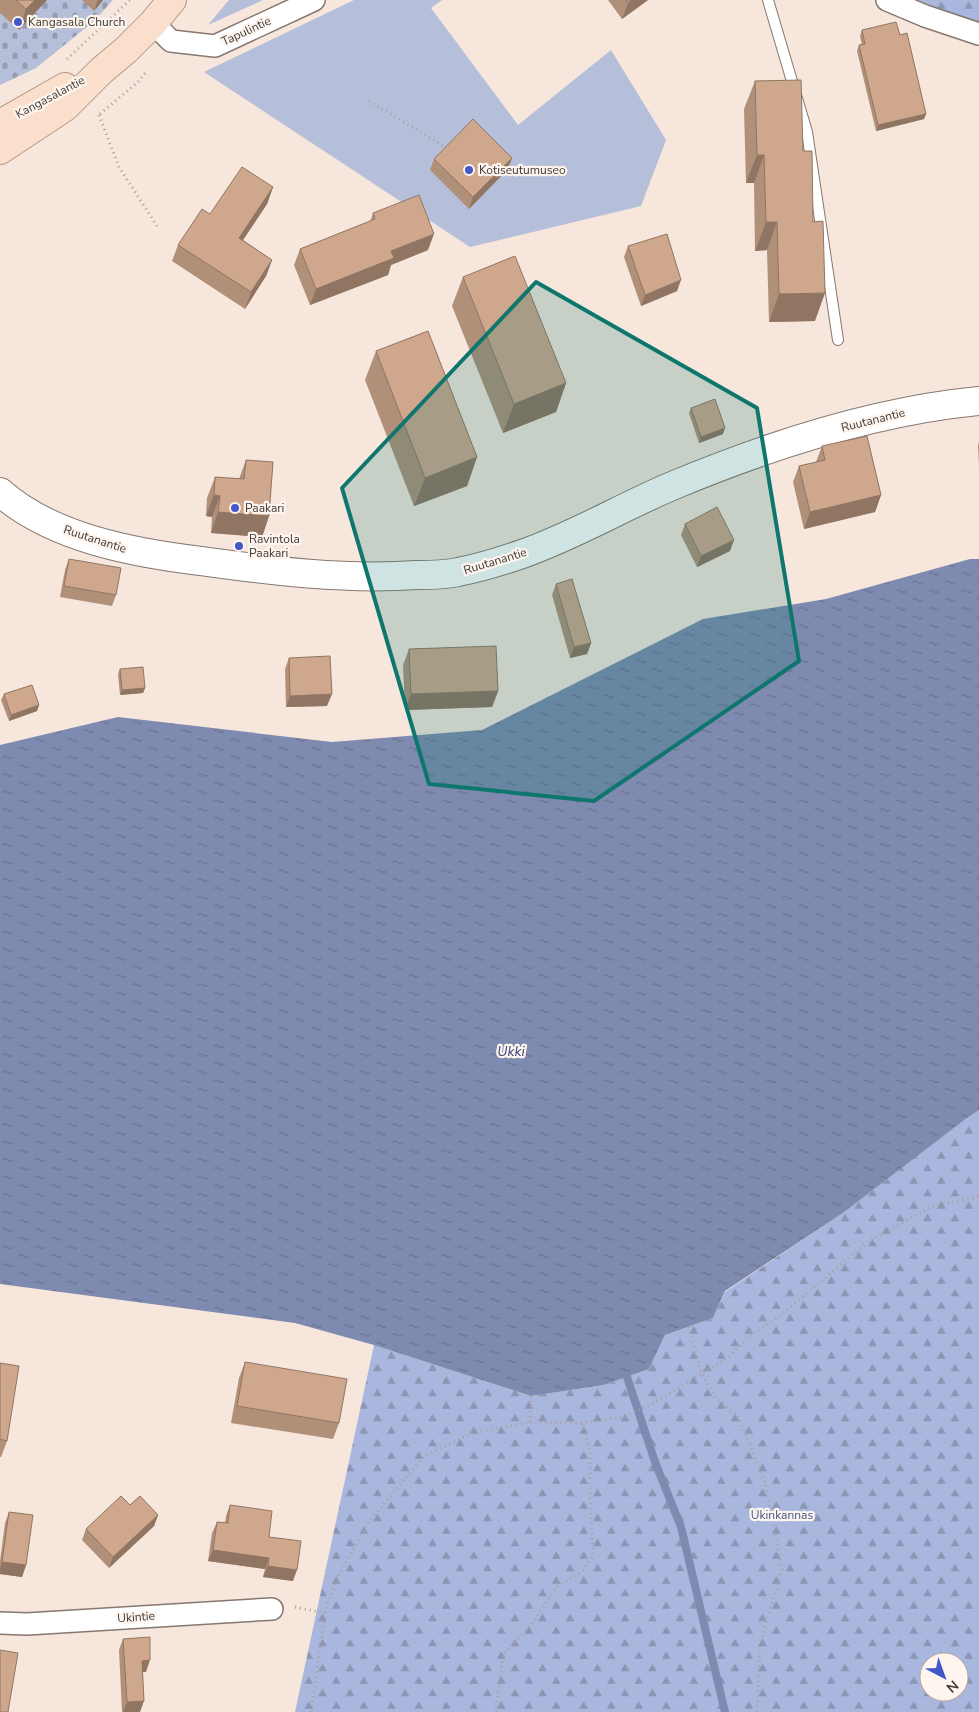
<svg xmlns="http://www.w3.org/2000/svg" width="979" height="1712" font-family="'Nunito Sans',sans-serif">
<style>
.forest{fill:url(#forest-firs);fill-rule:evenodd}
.cemetery{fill:url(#cemetery-stones)}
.park{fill:#b6bfd9}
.water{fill:url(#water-ripples)}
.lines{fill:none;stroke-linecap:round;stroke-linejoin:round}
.stream{stroke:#7e8aaf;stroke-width:8}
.service-casing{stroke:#86786f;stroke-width:12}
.minor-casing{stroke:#86786f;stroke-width:24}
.secondary-casing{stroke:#86786f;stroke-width:30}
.primary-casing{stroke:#b69882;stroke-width:30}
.path{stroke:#aca098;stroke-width:3;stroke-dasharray:1 4;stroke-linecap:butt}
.service{stroke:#fff;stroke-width:10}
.minor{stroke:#fff;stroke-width:21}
.secondary{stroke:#fff;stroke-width:28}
.primary{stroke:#fadfcd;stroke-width:28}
.wall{fill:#b19079}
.shaded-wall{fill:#907563}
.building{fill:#cea78d;stroke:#907563}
.marked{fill:#0f766e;fill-opacity:0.2;stroke:#0f766e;stroke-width:4;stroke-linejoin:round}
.poi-dot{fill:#4357cb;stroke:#fef5ee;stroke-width:2}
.labels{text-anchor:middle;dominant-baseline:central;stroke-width:4.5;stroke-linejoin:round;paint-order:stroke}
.poi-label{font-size:12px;fill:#403a36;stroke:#fef5ee;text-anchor:start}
.street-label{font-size:12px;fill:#403a36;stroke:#fef5ee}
.park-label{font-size:12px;fill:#455488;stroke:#fef5ee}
.water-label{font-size:14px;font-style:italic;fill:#384579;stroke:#fef5ee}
</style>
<defs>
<pattern id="forest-firs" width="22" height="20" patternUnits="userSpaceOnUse" patternTransform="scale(1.25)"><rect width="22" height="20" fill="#a9b6dd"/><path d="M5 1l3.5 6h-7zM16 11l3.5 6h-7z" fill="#8b95b4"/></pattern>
<pattern id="cemetery-stones" width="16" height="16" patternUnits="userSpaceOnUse" patternTransform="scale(1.25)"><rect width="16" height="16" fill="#b6bfd9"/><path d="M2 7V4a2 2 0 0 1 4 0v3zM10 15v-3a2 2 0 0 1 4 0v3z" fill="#959cb1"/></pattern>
<pattern id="water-ripples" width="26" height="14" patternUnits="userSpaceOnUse" patternTransform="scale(1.25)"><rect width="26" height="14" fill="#7e8aaf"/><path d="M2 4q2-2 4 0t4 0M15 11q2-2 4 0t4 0" fill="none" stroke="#69728f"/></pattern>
</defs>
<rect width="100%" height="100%" fill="#f6e6dc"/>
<!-- forest -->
<path class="forest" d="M 896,0 L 979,0 L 979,30 Z
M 979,1110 L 979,1712 L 295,1712 L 374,1345 L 531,1396 L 604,1385 L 649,1369 L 665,1335 L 713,1318 L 725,1292 L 843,1213 L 967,1118 ZM 929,1662 L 959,1662 L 959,1692 L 929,1692 Z"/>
<!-- cemetery -->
<path class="cemetery" d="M 0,0 L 113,0 L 94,21 L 36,68 L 0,85 Z"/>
<!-- park -->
<path class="park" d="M 229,0 L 263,0 L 208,25 Z
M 354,0 L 442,0 L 431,8 L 518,125 L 611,50 L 666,140 L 641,206 L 470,247 L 204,72 Z"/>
<!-- water -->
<path class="water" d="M 970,559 L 979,559 L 979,1110 L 967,1118 L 843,1213 L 725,1291 L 713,1318 L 665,1335 L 649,1369 L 604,1385 L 531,1396 L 374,1345 L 295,1323 L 0,1284 L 0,745 L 118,717 L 332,742 L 482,730 L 703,619 L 826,599 Z"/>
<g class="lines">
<!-- stream -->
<path class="stream" d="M 627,1377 L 655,1462 L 681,1527 L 725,1712"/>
<defs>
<path id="service" d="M 768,0 L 807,132 L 838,340"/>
<path id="minor" d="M 887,0 L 925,16 L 979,34
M 153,23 L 171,41 L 215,46 L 314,0
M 0,1623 L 27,1624 L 272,1609"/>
<path id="secondary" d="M 0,492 C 52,538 134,553 201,561 C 272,571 345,580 417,575 C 430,575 445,575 458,572 C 479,568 502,561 522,554 C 574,536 622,507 672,486 C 770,445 874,411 979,401"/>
<path id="primary" d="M 0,124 L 65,87
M 0,150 L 65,107 L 101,71 L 126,50 L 153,23 L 172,0"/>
</defs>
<!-- service casing -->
<use href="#service" class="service-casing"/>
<!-- minor casing -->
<use href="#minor" class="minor-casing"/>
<!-- secondary casing -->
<use href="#secondary" class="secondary-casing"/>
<!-- primary casing -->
<use href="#primary" class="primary-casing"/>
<!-- path -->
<path class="path" d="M 67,59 L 130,0
M 369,101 L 447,148
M 100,114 L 138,82 L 147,71
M 99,115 L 119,167 L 157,226
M 689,1327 L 701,1373 L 717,1399 L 738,1416 L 765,1482 L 782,1569 L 760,1645 L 757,1712
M 530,1422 L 531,1396
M 295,1607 L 325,1613
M 311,1712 L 325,1613 L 336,1580 L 370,1520 L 424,1457 L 472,1433 L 530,1422 L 582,1423 L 623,1417 L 654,1403 L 729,1357 L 748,1337 L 781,1315 L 869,1241 L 933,1206 L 979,1197
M 496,1712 L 503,1655 L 531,1625 L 557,1587 L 582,1571 L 593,1556 L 590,1496 L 590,1452 L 582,1423"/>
<!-- service -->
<use href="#service" class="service"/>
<!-- minor -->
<use href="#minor" class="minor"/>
<!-- secondary -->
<use href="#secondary" class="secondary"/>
<!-- primary -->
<use href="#primary" class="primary"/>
</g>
<!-- wall -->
<path class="wall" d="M 0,0 L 47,0 L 19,30 L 0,13 Z
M 82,0 L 103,0 L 94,11 Z
M 608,0 L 648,0 L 622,19 Z
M 862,30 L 926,114 L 924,119 L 876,131 L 857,51 L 859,45 L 862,45 L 860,36 Z
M 755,81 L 803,151 L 815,321 L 769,322 L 767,250 L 755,251 L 754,183 L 746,183 L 744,109 Z
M 434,159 L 508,169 L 469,209 L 430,170 Z
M 273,187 L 267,204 L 243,240 L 272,260 L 266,276 L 245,309 L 172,261 L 178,245 L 210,214 Z
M 373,213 L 428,250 L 391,265 L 388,275 L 310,305 L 294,265 L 300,249 L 370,222 Z
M 628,246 L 677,291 L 641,306 L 624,257 Z
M 463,277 L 566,383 L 556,412 L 503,433 L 452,306 Z
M 376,351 L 477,457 L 467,486 L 414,506 L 365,380 Z
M 691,408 L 723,434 L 699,443 L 689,413 Z
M 979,442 L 979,467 L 978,445 Z
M 822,446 L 881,495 L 875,512 L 804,529 L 793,482 L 799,466 L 816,462 Z
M 246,460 L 269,516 L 262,537 L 211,533 L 212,517 L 206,516 L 207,498 L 215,477 L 239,479 Z
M 685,524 L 730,551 L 697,567 L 681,535 Z
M 69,559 L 116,595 L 112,606 L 60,597 L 65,570 Z
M 556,584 L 591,643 L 587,654 L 570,658 L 552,595 Z
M 409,649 L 498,691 L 492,707 L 405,710 L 403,665 Z
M 289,658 L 327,706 L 286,707 L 285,669 Z
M 120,669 L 145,688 L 143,693 L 120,695 L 118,674 Z
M 4,694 L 39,705 L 37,711 L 9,721 L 1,700 Z
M 245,1362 L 339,1423 L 333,1439 L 231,1423 L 239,1378 Z
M 0,1363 L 7,1441 L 1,1457 L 0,1457 Z
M 130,1505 L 158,1515 L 154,1526 L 109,1568 L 82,1540 L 86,1529 Z
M 230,1505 L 269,1537 L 293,1581 L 263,1577 L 265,1569 L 208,1561 L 212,1533 L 217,1522 L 225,1523 L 226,1516 Z
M 9,1512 L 26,1565 L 22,1577 L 0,1574 L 0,1561 L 5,1523 Z
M 123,1639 L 146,1672 L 143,1672 L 140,1712 L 122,1712 L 119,1650 Z"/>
<!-- shaded-wall -->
<path class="shaded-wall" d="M 35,0 L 47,0 L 19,30 L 26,9 Z
M 98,0 L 103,0 L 94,11 Z
M 632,0 L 648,0 L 622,19 L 628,3 Z
M 926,114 L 924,119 L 876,131 L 878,125 Z
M 757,155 L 764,155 L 754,183 L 746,183 Z
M 512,158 L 508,169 L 469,209 L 473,197 Z
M 273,187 L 267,204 L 233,255 L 239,238 Z
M 766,222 L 777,222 L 767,250 L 755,251 Z
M 434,234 L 428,250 L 391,265 L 388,275 L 310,305 L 316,289 L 391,251 Z
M 272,260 L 266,276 L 245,309 L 251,292 Z
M 681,280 L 677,291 L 641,306 L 645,295 Z
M 825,293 L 815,321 L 769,322 L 779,294 Z
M 566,383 L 556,412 L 503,433 L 514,404 Z
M 725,428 L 723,434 L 699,443 L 701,437 Z
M 477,457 L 467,486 L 414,506 L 425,478 Z
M 214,495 L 220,496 L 212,517 L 206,516 Z
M 881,495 L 875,512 L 804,529 L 810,512 Z
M 218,512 L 269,516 L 262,537 L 211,533 Z
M 734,540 L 730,551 L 697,567 L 701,556 Z
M 591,643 L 587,654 L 570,658 L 574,647 Z
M 145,688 L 143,693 L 120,695 L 122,690 Z
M 498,691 L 492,707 L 405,710 L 411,694 Z
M 332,694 L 327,706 L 286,707 L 290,696 Z
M 39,705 L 37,711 L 9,721 L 11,715 Z
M 158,1515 L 154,1526 L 109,1568 L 113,1557 Z
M 213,1550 L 269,1558 L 265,1569 L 208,1561 Z
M 2,1562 L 26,1565 L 22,1577 L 0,1574 L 0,1569 Z
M 268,1566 L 297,1570 L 293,1581 L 263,1577 Z
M 150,1660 L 146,1672 L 138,1672 L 142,1661 Z
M 144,1701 L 140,1712 L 123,1712 L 127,1702 Z"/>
<!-- building -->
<path class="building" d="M 16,0 L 35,0 L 26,9 Z
M 626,0 L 632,0 L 628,3 Z
M 896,22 L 900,35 L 907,33 L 926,114 L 878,125 L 859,45 L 865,44 L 862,30 Z
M 801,80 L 803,151 L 812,151 L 813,222 L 823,221 L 825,293 L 779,294 L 777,222 L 766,222 L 764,155 L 757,155 L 755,81 Z
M 473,119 L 512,158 L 473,197 L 434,159 Z
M 242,167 L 273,187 L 239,238 L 272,260 L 251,292 L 178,245 L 202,209 L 210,214 Z
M 419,195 L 434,234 L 391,251 L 394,258 L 316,289 L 300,249 L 375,219 L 373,213 Z
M 667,234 L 681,280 L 645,295 L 628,246 Z
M 515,256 L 566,383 L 514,404 L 463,277 Z
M 428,331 L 477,457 L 425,478 L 376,351 Z
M 715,399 L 725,428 L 701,437 L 691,408 Z
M 867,436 L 881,495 L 810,512 L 799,466 L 825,460 L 822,446 Z
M 246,460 L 273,462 L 269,516 L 218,512 L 220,496 L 214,495 L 215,477 L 244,479 Z
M 717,507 L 734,540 L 701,556 L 685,524 Z
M 69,559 L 121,568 L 116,595 L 64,586 Z
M 572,579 L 591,643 L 574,647 L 556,584 Z
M 496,646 L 498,691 L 411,694 L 409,649 Z
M 330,656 L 332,694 L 290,696 L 289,658 Z
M 143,667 L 145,688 L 122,690 L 120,669 Z
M 32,685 L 39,705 L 11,715 L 4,694 Z
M 245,1362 L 347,1379 L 339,1423 L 237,1406 Z
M 0,1363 L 19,1366 L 7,1441 L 0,1439 Z
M 121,1496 L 130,1505 L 140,1496 L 158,1515 L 113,1557 L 86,1529 Z
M 230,1505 L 272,1511 L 269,1537 L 301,1541 L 297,1570 L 268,1566 L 269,1558 L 213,1550 L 217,1522 L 228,1523 Z
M 9,1512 L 33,1515 L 26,1565 L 2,1562 Z
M 150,1637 L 150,1660 L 142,1661 L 144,1701 L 127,1702 L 123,1639 Z
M 0,1650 L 18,1653 L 8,1712 L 0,1712 Z"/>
<!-- marked area -->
<path class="marked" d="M 536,282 L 757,408 L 799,661 L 594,801 L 429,784 L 342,488 Z"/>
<!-- markers -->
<g class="poi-dot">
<circle cx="18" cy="22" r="5"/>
<circle cx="469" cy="170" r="5"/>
<circle cx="235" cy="508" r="5"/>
<circle cx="239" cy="546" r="5"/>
</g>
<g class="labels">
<!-- poi labels -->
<g class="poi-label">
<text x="28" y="22">Kangasala Church</text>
<text x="479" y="170">Kotiseutumuseo</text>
<text x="245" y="508">Paakari</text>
<text x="249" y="539">Ravintola<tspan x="249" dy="14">Paakari</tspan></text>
</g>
<!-- street labels -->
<g class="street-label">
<text transform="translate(246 31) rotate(-25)">Tapulintie</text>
<text transform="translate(50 97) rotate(-28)">Kangasalantie</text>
<text transform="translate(873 420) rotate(-14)">Ruutanantie</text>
<text transform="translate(95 539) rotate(18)">Ruutanantie</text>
<text transform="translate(495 561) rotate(-17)">Ruutanantie</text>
<text transform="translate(136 1617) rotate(-4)">Ukintie</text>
</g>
<!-- park labels -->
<g class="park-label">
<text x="782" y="1515">Ukinkannas</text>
</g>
<!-- water labels -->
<g class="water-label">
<text x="511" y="1051">Ukki</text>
</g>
</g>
<!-- north arrow -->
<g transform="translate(944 1677) rotate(139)"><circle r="24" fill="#fef5ee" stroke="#b2aaa4"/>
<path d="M0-4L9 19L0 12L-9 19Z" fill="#4357cb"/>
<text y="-8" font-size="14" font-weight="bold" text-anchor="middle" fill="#403a36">N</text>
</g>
</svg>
